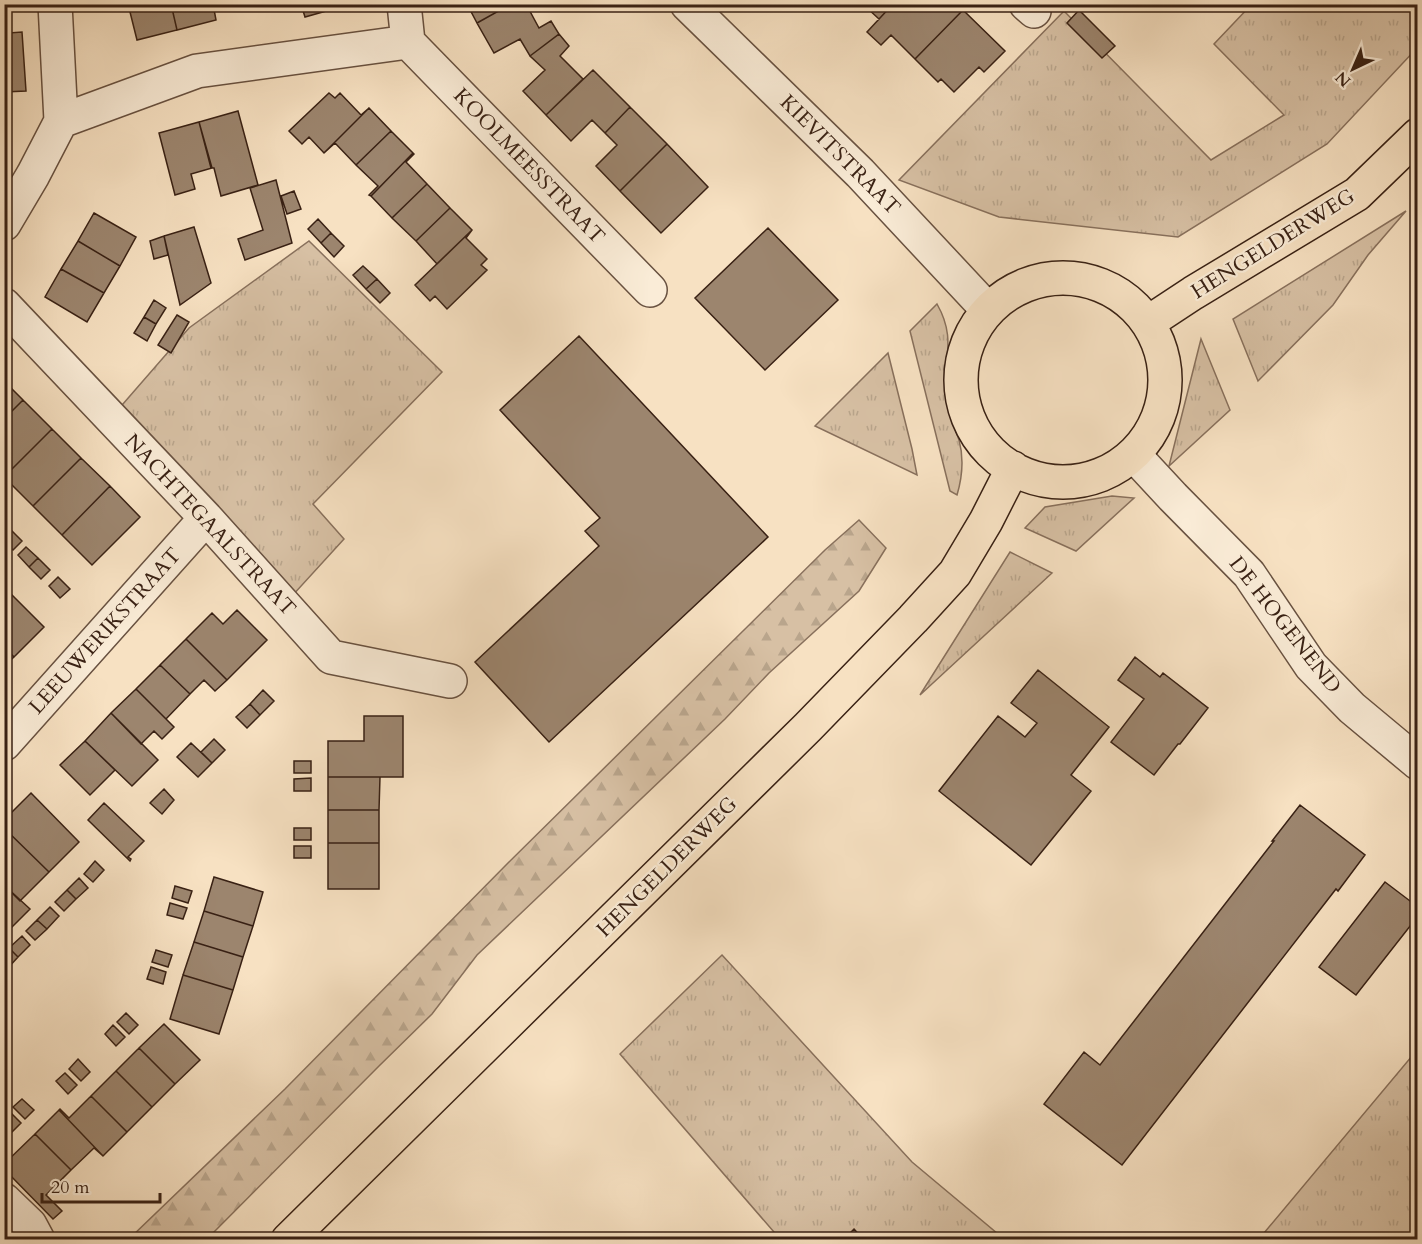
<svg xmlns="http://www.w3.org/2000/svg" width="1422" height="1244" font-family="Cardo,serif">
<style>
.grass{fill:url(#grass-tufts);stroke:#88705c;stroke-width:1.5}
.forest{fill:url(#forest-firs);stroke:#88705c;stroke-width:1.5}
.building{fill:#9c856e;stroke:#392114;stroke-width:1.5}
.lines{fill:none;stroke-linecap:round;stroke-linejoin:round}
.minor-casing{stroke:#685140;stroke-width:36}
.major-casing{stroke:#392114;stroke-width:36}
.minor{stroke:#faecd7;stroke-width:33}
.major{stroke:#f7e1c2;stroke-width:33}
.labels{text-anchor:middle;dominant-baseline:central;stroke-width:4.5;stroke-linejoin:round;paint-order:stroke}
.street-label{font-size:21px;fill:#392114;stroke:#faecd7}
</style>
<defs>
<pattern id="grass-tufts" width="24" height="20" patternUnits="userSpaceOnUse" patternTransform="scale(1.5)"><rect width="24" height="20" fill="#d7c0a4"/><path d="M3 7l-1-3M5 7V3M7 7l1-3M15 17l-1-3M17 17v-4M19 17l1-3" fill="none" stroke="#b9a58c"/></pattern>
<pattern id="forest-firs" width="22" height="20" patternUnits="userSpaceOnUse" patternTransform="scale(1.5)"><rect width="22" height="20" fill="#d7c0a4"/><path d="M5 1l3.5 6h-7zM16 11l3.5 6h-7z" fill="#b9a58c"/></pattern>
</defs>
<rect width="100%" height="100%" fill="#f7e1c2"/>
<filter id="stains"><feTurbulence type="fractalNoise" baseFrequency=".00333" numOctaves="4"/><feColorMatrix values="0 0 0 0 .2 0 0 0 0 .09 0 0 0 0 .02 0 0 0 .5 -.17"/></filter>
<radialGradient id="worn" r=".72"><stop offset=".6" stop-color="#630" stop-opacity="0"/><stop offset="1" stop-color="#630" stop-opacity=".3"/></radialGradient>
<!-- grass -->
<path class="grass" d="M 1251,5 L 1417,5 L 1417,48 L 1327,144 L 1178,237 L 999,217 L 899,180 L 1064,11 L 1211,160 L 1284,115 L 1214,44 Z
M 1406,211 L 1368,255 L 1333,305 L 1258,381 L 1233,319 Z
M 309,241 L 442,372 L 313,504 L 344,539 L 292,596 L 116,412 L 189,328 Z
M 937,304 C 957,339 943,359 946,395 C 947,411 954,425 959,440 C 964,458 962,478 957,495 L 950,491 L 910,331 Z
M 1201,339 L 1230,410 L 1169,466 Z
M 888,353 L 912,449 L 917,475 L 815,426 Z
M 1112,496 L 1134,498 L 1076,551 L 1025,528 L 1045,507 Z
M 1010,552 L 1052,573 L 920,695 Z
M 722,955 L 912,1162 L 1004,1239 L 780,1239 L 620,1054 Z
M 1417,1050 L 1417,1239 L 1259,1239 Z"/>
<!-- forest -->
<path class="forest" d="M 859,520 L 886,548 L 859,591 L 769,673 L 725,719 L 477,955 L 432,1014 L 379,1066 L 207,1239 L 129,1239 L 285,1089 L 507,864 L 825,550 Z"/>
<!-- building -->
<path class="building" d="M 4,4 L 7,4 L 9,33 L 22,32 L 26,91 L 4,92 Z
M 128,4 L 171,4 L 177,30 L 137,40 Z
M 171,4 L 213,4 L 216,20 L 177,30 Z
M 301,4 L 351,4 L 305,17 Z
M 467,4 L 511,4 L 477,23 Z
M 511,4 L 526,4 L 539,28 L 551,21 L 559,34 L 530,56 L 520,39 L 494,53 L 477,23 Z
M 869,4 L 893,4 L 879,19 L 866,7 Z
M 893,4 L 915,4 L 917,6 L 918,4 L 958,4 L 963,10 L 915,59 L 891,35 L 881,45 L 867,32 Z
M 963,10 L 1005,51 L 984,72 L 979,67 L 954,92 L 941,79 L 938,82 L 915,59 Z
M 1079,10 L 1115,46 L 1102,58 L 1067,23 Z
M 559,34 L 569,46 L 560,56 L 583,79 L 546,115 L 523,91 L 545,70 L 530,56 Z
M 593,70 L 630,107 L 605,133 L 592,120 L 571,141 L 546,115 Z
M 329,93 L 335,98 L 340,93 L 361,115 L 369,108 L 324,153 L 309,137 L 302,144 L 289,131 Z
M 630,107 L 667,144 L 620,191 L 596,166 L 617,145 L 605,133 Z
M 369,108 L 391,131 L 356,165 L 335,143 L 324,153 Z
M 238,111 L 258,185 L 221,196 L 214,168 L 211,168 L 199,122 Z
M 199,122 L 212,168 L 191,174 L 195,189 L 175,195 L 159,133 Z
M 391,131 L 413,153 L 371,196 L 369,195 L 378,186 L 356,165 Z
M 667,144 L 708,187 L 661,233 L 620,191 Z
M 413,153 L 414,154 L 406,162 L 427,184 L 392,218 L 371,196 Z
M 276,180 L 292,243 L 245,260 L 238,239 L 263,230 L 250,188 Z
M 427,184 L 450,208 L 416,241 L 392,218 Z
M 294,191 L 301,209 L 287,214 L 281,196 Z
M 450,208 L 472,230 L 437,264 L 416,241 Z
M 94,213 L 136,237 L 120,266 L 78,241 Z
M 318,219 L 331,233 L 321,243 L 308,229 Z
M 194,227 L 211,283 L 180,305 L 164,236 Z
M 768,228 L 838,300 L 765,370 L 695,298 Z
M 472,230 L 466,238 L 487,259 L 481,265 L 487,270 L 447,309 L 435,296 L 430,301 L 415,285 Z
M 331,233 L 344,246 L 334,257 L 321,243 Z
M 164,236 L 168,255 L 154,259 L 150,241 Z
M 78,241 L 120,266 L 104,293 L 61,269 Z
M 363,266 L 377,279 L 366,289 L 353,275 Z
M 61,269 L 104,293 L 87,322 L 45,297 Z
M 377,279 L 390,293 L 380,303 L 366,289 Z
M 154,300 L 166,308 L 156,324 L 144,317 Z
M 177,315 L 189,322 L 171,353 L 158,345 Z
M 144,317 L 156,324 L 147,341 L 134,333 Z
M 579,336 L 768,537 L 549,742 L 475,662 L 599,546 L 585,531 L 600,518 L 500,410 Z
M 4,381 L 23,400 L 4,419 Z
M 23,400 L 52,429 L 4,477 L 4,419 Z
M 52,429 L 81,458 L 33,506 L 4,477 Z
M 81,458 L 110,486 L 62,535 L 33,506 Z
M 110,486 L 140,517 L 92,565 L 62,535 Z
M 10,529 L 22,541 L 13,550 L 4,542 L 4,534 Z
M 26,547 L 38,558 L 29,567 L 18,555 Z
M 38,558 L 50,570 L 41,579 L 29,567 Z
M 58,577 L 70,589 L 60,598 L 49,586 Z
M 4,587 L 44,627 L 14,657 L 4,647 Z
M 237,610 L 267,640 L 227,680 L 186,639 L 212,613 L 223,624 Z
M 186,639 L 227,680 L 215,691 L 204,680 L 190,694 L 160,665 Z
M 4,647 L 14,657 L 4,666 Z
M 1135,657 L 1160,677 L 1163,673 L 1208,708 L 1180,744 L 1178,744 L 1154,775 L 1111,742 L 1144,699 L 1118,680 Z
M 160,665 L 190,694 L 166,719 L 136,689 Z
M 1038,670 L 1109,727 L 1071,775 L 1091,791 L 1031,865 L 939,791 L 998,716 L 1025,737 L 1037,723 L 1011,703 Z
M 136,689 L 174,727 L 162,739 L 154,731 L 141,744 L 111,713 Z
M 263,690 L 274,701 L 260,715 L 250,704 Z
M 250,704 L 260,715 L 247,728 L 236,717 Z
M 111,713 L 158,760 L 132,786 L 85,741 Z
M 364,716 L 403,716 L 403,777 L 328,777 L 328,741 L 364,741 Z
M 214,739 L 225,750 L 212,763 L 201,752 Z
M 85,741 L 115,770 L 90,795 L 60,765 Z
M 191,743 L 212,763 L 198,777 L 177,757 Z
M 294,761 L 311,761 L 311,773 L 294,773 Z
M 328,777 L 380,777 L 379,810 L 328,810 Z
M 311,778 L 311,791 L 294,791 L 294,779 Z
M 164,789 L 174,800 L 162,814 L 150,803 Z
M 31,793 L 79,842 L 49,872 L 4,828 L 4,820 Z
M 104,803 L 144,841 L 128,857 L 131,859 L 130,861 L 88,820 Z
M 1300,805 L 1365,855 L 1338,891 L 1336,889 L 1122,1165 L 1044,1104 L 1084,1052 L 1100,1065 L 1274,841 L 1272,841 Z
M 328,810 L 379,810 L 379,843 L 328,843 Z
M 4,828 L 49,872 L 20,901 L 4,885 Z
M 294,828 L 311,828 L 311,840 L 294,840 Z
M 328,843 L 379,843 L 379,889 L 328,889 Z
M 294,846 L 311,846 L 311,858 L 294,858 Z
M 95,861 L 104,870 L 93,882 L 84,874 Z
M 214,877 L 263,892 L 253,926 L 204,911 Z
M 79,878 L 88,888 L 76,899 L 67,890 Z
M 1385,882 L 1418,907 L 1418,916 L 1356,995 L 1319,967 Z
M 4,885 L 30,909 L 4,935 Z
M 175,886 L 192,891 L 188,903 L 172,898 Z
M 67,890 L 76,899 L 64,911 L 55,902 Z
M 170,903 L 187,908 L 183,919 L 167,915 Z
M 50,907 L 59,916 L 47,929 L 37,920 Z
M 204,911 L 253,926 L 243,957 L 194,942 Z
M 37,920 L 47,929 L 35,940 L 26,931 Z
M 22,936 L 30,945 L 18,957 L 9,948 Z
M 194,942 L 243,957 L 233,990 L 183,975 Z
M 9,948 L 18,957 L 7,969 L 4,967 L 4,953 Z
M 156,950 L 172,955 L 168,967 L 152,962 Z
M 151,967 L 166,972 L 163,984 L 147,979 Z
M 183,975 L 233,990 L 219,1034 L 170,1019 Z
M 126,1013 L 138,1025 L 129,1034 L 117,1022 Z
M 164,1024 L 200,1060 L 175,1084 L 139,1048 Z
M 113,1025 L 125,1037 L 116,1046 L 105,1034 Z
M 139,1048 L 175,1084 L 152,1107 L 116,1071 Z
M 78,1059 L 90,1072 L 81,1081 L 69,1069 Z
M 116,1071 L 152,1107 L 127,1132 L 91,1096 Z
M 65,1073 L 77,1085 L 68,1094 L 56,1081 Z
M 91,1096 L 127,1132 L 103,1156 L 59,1110 L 60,1109 L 69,1118 Z
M 22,1099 L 34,1110 L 25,1119 L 13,1107 Z
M 59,1110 L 103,1156 L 94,1148 L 71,1170 L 35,1134 Z
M 9,1111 L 21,1123 L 12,1132 L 4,1125 L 4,1115 Z
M 35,1134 L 71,1170 L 46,1195 L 62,1211 L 53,1219 L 4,1169 L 4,1164 Z
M 854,1229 L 864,1240 L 843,1240 Z"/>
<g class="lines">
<defs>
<path id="minor" d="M 687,4 L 860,173 L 988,310
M 1026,4 L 1034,11
M 408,42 L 650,290
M 61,121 L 197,71 L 408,42 L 404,4
M 4,224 L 33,175 L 61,121 L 55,4
M 4,305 L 206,518 L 331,657 L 450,681
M 1134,455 L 1173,497 L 1249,574 L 1311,666 L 1352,708 L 1418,763
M 4,744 L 206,518
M 4,1200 L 30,1225 L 38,1240"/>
<path id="major" d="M961 380a102 102 0 1 1 204 0a102 102 0 1 1-204 0Z
M 1149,322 L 1193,293 L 1357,194 L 1418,135
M 288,1240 L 808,727 L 913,619 L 955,573 L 986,521 L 1013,468"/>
</defs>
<!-- minor casing -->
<use href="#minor" class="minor-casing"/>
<!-- major casing -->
<use href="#major" class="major-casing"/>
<!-- minor -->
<use href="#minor" class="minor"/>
<!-- major -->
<use href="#major" class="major"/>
</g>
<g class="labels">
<!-- street labels -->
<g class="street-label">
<text transform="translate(840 155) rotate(45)">KIEVITSTRAAT</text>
<text transform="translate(529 166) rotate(46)">KOOLMEESSTRAAT</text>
<text transform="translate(1273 244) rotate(-32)">HENGELDERWEG</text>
<text transform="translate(210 525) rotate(47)">NACHTEGAALSTRAAT</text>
<text transform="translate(1285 625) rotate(52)">DE HOGENEND</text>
<text transform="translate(105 631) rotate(-48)">LEEUWERIKSTRAAT</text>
<text transform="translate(667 867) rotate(-45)">HENGELDERWEG</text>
</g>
</g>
<!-- margin -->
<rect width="1422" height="1244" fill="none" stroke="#f7e1c2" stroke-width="24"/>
<rect x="6" y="6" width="1410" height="1232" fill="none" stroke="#392114" stroke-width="3"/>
<rect x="12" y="12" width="1398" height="1220" fill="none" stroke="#392114" stroke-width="1.5"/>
<!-- north arrow -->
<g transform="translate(1353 69) rotate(224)" stroke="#faecd7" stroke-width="4.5" paint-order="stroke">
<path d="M0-4.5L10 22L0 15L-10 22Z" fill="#392114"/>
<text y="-9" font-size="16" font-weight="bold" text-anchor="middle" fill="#392114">N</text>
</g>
<!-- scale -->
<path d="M42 1193v9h118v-9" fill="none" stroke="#392114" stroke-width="3"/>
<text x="51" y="1193" font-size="18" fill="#392114" stroke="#faecd7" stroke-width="4.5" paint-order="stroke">20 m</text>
<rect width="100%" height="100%" filter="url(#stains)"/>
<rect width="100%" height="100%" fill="url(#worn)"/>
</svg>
